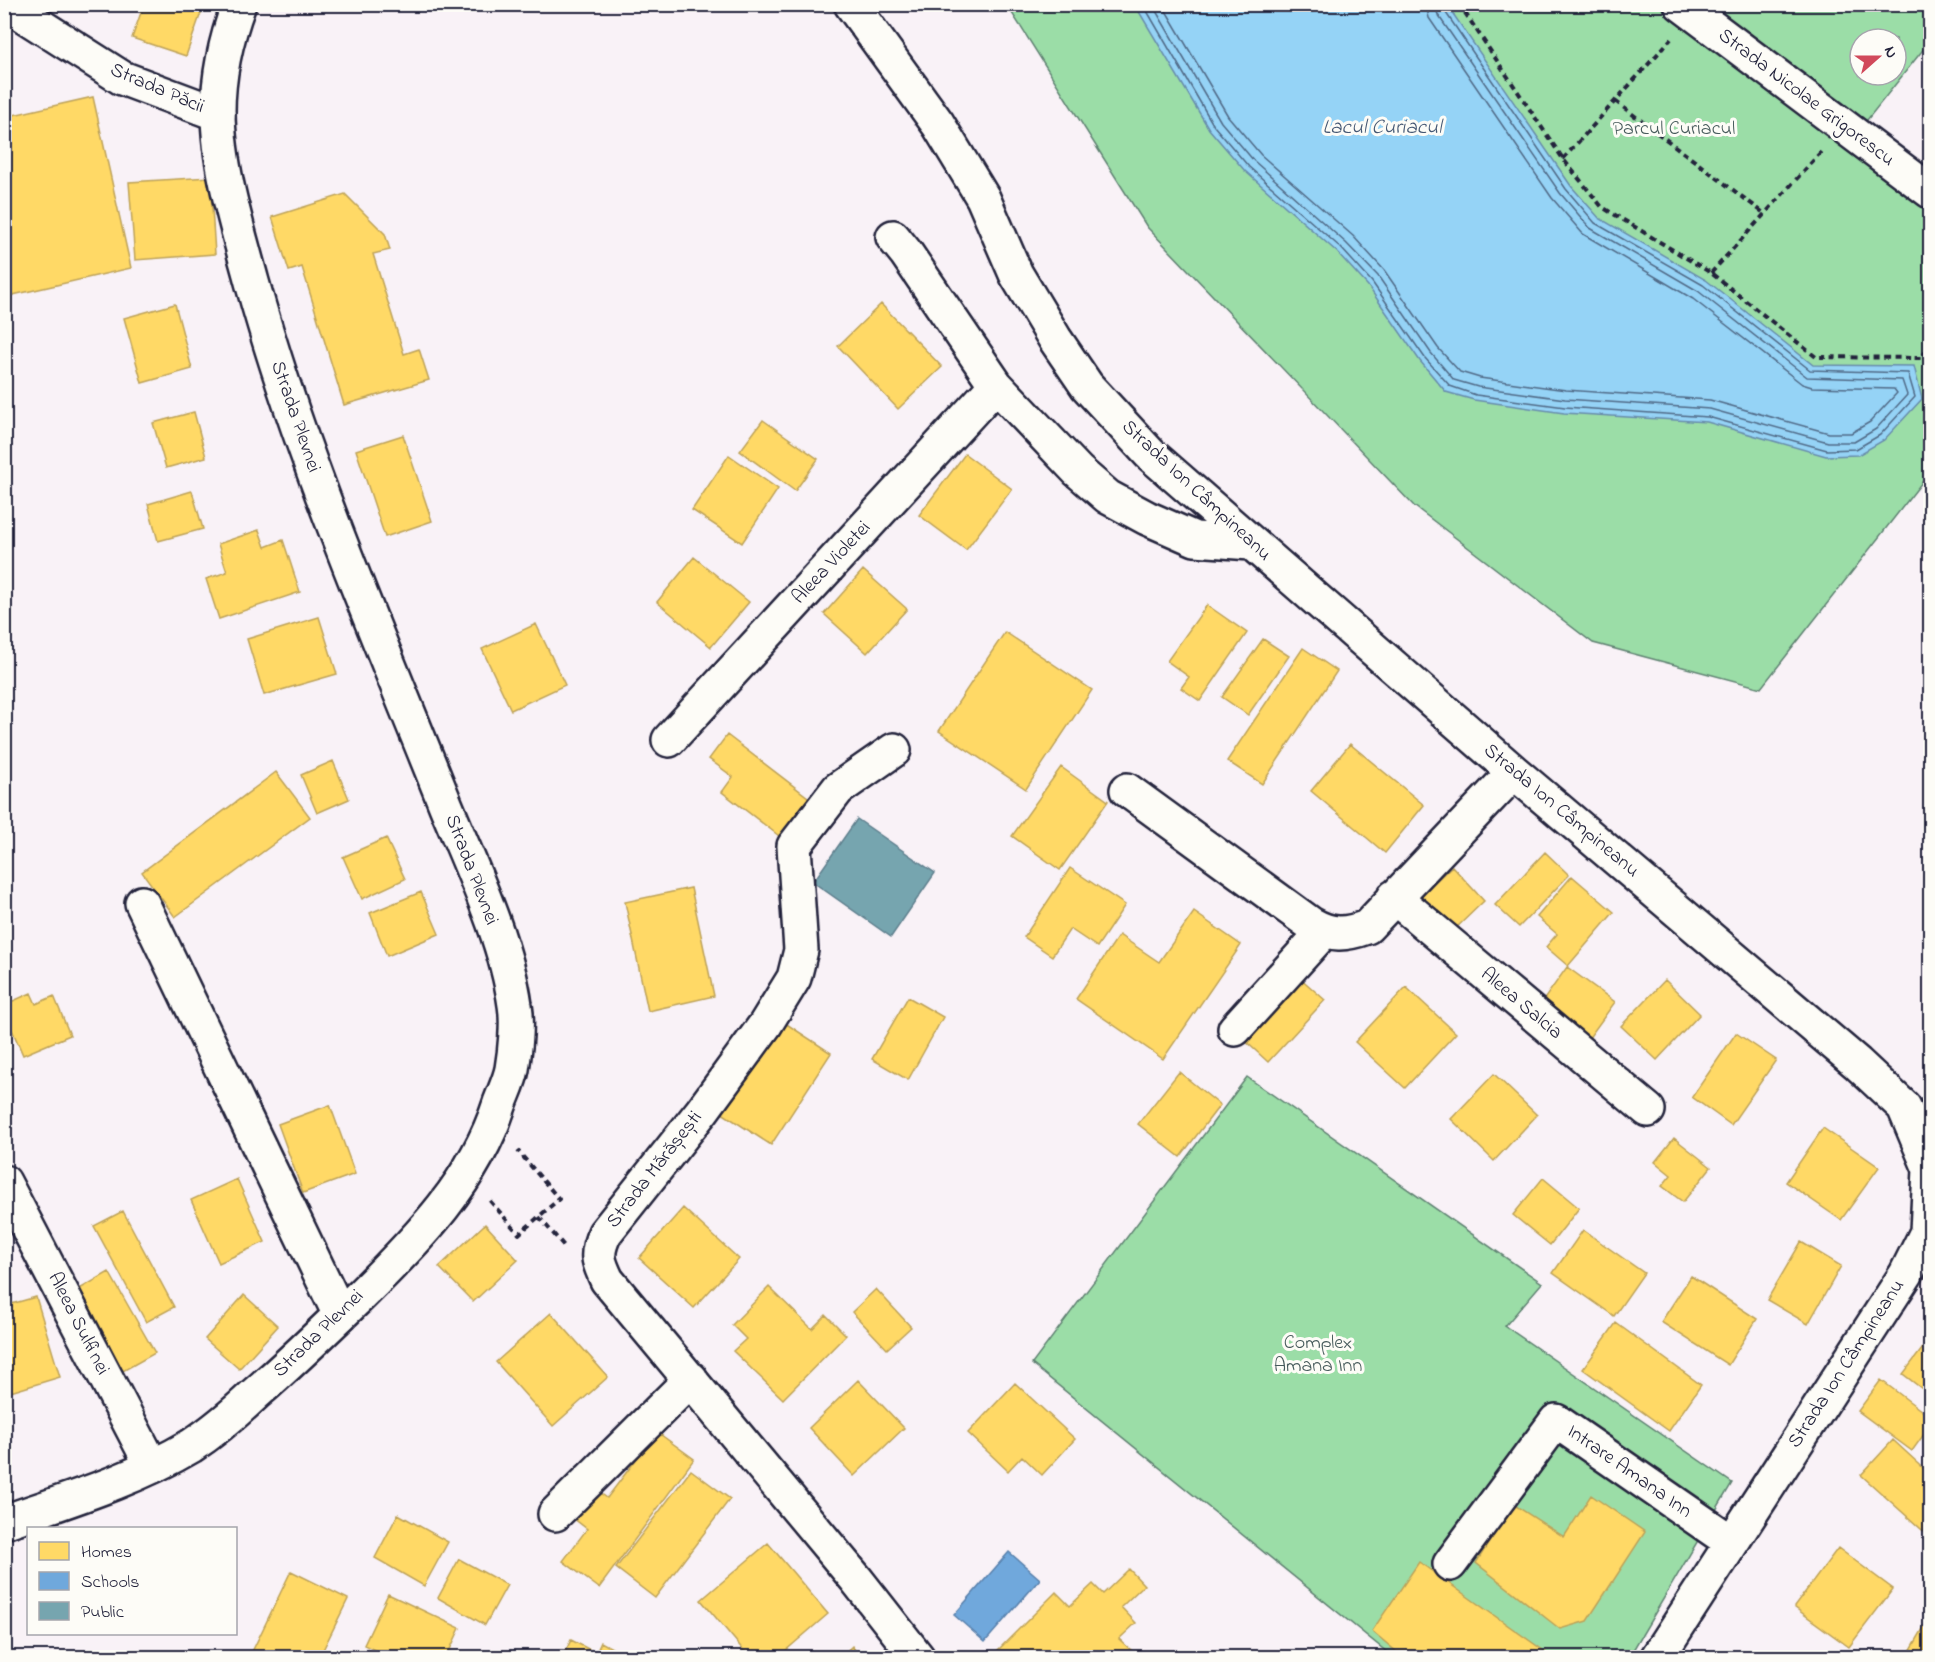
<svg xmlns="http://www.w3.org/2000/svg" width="1935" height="1662" font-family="'Indie Flower',sans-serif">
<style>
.green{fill:#9bdda7;stroke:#5e8071;stroke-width:1.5;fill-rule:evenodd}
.water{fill:#95d3f6;stroke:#678cab;stroke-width:1.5}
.homes{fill:#ffd966;stroke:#bda259;stroke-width:1.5}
.schools{fill:#6fa8dc;stroke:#5880ac;stroke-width:1.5}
.public{fill:#76a5af;stroke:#5d7e8c;stroke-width:1.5}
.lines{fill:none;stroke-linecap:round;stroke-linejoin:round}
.shore{stroke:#506986;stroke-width:1.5}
.minor-casing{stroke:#22223b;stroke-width:38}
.major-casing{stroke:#22223b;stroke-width:38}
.path{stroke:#22223b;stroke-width:4;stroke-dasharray:6 4.5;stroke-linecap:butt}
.minor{stroke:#fdfcf7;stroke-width:33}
.major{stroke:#fdfcf7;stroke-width:33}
.labels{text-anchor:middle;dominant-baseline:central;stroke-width:6;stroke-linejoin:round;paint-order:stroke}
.street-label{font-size:20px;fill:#22223b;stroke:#fdfcf7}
.park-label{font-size:20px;fill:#465a5b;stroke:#fdfcf7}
.water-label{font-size:21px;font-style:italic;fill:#445773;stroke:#fdfcf7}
</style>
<rect width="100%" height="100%" fill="#f9f2f7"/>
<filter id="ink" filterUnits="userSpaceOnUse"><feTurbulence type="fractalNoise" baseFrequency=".0167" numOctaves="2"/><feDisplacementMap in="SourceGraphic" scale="12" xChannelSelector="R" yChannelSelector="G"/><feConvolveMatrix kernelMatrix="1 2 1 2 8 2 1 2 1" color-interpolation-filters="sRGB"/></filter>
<g filter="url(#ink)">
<!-- green -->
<path class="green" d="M 1007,5 L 1930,5 L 1930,41 L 1855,135 L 1930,191 L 1930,472 L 1761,688 L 1593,643 L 1414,506 L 1147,227 ZM 1860,39 L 1896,39 L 1896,75 L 1860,75 Z
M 1247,1077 L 1542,1283 L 1505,1326 L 1732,1483 L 1629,1657 L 1393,1657 L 1032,1364 Z"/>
<!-- water -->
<path class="water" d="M 1135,5 L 1447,5 L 1571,186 L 1599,218 L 1706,280 L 1813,365 L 1914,366 L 1922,399 L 1884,440 L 1858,455 L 1826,456 L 1707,422 L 1564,413 L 1474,400 L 1446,392 L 1420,361 L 1368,286 L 1337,252 L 1245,171 L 1209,129 Z"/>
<!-- homes -->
<path class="homes" d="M 144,4 L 204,4 L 186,56 L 132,38 Z
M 93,97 L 131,268 L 4,297 L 4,117 Z
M 210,177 L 215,254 L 135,260 L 129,182 Z
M 345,194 L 385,234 L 390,250 L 373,254 L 404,354 L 419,349 L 429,380 L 344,405 L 302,267 L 289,271 L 272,217 Z
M 175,304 L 192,369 L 142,383 L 124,318 Z
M 881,304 L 942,367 L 898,409 L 838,346 Z
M 194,412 L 206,457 L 166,468 L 153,423 Z
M 763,420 L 818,459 L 795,491 L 740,451 Z
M 403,435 L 432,521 L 385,537 L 356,450 Z
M 965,454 L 1012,489 L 966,550 L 919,515 Z
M 729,455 L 778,489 L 742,543 L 692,510 Z
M 192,491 L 203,529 L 158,541 L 148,504 Z
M 259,530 L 265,547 L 283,540 L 300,592 L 219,619 L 206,579 L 227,572 L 218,544 Z
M 694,557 L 749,602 L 711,647 L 657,602 Z
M 863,570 L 907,609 L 867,653 L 824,614 Z
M 1207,605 L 1247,633 L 1200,701 L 1181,688 L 1189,677 L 1167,661 Z
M 319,617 L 337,674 L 264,695 L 247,639 Z
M 536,624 L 565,685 L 511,710 L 482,649 Z
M 1005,632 L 1092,690 L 1026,789 L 939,731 Z
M 1263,639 L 1289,656 L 1248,715 L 1222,697 Z
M 1303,648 L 1337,671 L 1262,784 L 1227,761 Z
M 727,735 L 813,801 L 783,839 L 722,792 L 733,777 L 709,759 Z
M 1350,744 L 1424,805 L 1385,853 L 1311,791 Z
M 333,761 L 349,799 L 317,813 L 301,775 Z
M 1061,767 L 1108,801 L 1060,870 L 1012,836 Z
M 276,772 L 310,817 L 175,917 L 142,872 Z
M 386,838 L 405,879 L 362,899 L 343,857 Z
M 1545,852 L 1569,875 L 1519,927 L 1495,905 Z
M 1452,866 L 1484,901 L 1452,932 L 1419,897 Z
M 1070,868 L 1125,905 L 1097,947 L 1070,929 L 1052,956 L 1024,937 Z
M 1572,876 L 1614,912 L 1568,966 L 1546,947 L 1557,934 L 1537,917 Z
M 691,888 L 714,996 L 648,1011 L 625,902 Z
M 421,892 L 439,934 L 387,956 L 370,913 Z
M 1194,912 L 1241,945 L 1163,1059 L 1076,999 L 1119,935 L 1159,962 Z
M 1567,967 L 1615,1002 L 1583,1046 L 1535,1012 Z
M 1298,976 L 1325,1000 L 1268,1062 L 1242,1038 Z
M 1665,980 L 1700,1014 L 1657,1060 L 1621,1026 Z
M 1406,987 L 1456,1033 L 1405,1088 L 1355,1042 Z
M 31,993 L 36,1004 L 54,996 L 70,1035 L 23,1055 L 4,1011 L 4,1005 Z
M 908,997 L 943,1017 L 908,1080 L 872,1059 Z
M 782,1021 L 831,1053 L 771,1145 L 722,1113 Z
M 1736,1033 L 1776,1060 L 1731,1125 L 1692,1097 Z
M 1179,1072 L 1220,1105 L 1180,1157 L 1138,1124 Z
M 1494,1074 L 1537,1115 L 1494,1161 L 1451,1119 Z
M 330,1105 L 355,1174 L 303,1193 L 278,1124 Z
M 1823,1128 L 1879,1167 L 1841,1220 L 1786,1182 Z
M 1674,1138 L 1711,1167 L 1683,1202 L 1662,1186 L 1671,1175 L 1655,1162 Z
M 1543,1178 L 1579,1208 L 1550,1245 L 1513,1215 Z
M 237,1179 L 265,1242 L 219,1263 L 191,1200 Z
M 683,1208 L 739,1259 L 694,1308 L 639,1258 Z
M 123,1211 L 174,1307 L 146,1322 L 94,1226 Z
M 485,1224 L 518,1260 L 473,1302 L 439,1267 Z
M 1583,1230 L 1644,1273 L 1614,1316 L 1553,1273 Z
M 1801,1242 L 1841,1266 L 1808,1324 L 1767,1300 Z
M 109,1272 L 155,1353 L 121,1372 L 76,1291 Z
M 1691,1276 L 1757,1319 L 1728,1365 L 1661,1322 Z
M 769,1287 L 812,1329 L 826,1315 L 846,1335 L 783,1399 L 733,1351 L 746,1339 L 732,1325 Z
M 876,1289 L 911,1327 L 887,1349 L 852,1312 Z
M 244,1295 L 278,1326 L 239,1369 L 205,1339 Z
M 36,1297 L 60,1377 L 4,1394 L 4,1306 Z
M 551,1313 L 608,1377 L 553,1426 L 496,1362 Z
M 1616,1323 L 1701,1385 L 1669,1431 L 1583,1369 Z
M 1929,1340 L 1930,1341 L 1930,1395 L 1903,1374 Z
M 858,1380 L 904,1428 L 854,1476 L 809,1428 Z
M 1881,1380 L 1930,1417 L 1930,1426 L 1912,1451 L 1858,1411 Z
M 1015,1383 L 1075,1439 L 1042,1475 L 1022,1456 L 1008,1471 L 968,1433 Z
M 657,1432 L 694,1459 L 599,1588 L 563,1561 L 587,1529 L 573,1518 L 595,1489 L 607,1498 Z
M 1893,1440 L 1930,1474 L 1930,1537 L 1861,1475 Z
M 691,1470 L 730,1499 L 655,1598 L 616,1568 Z
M 1591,1495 L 1645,1532 L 1587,1621 L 1560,1629 L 1476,1563 L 1513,1504 L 1564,1537 Z
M 398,1514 L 448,1542 L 424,1586 L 375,1558 Z
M 768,1543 L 828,1614 L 777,1658 L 750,1658 L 701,1600 Z
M 1838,1548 L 1893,1589 L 1849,1647 L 1794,1607 Z
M 459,1559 L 507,1585 L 485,1625 L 438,1598 Z
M 1419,1562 L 1554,1658 L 1404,1658 L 1372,1631 Z
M 1129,1569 L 1144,1585 L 1121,1607 L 1136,1623 L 1119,1639 L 1133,1652 L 1127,1658 L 1001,1658 L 996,1652 L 1056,1592 L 1070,1606 L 1093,1584 L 1103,1594 Z
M 291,1571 L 348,1599 L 319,1658 L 249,1658 Z
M 388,1594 L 460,1628 L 446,1658 L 391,1658 L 364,1645 Z
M 1930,1617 L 1930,1658 L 1906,1658 Z
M 571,1640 L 596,1653 L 601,1642 L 630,1658 L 562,1658 Z
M 852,1646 L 861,1658 L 839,1658 Z"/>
<!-- schools -->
<path class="schools" d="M 1009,1552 L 1040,1579 L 985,1642 L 954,1615 Z"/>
<!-- public -->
<path class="public" d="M 857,819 L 935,873 L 891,937 L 813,882 Z"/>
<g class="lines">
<!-- shore -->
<path class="shore" d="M 1143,4 L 1214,126 L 1249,167 L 1341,248 L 1372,282 L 1425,358 L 1450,386 L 1476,395 L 1565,407 L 1708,417 L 1827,450 L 1856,449 L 1880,435 L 1915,397 L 1908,373 L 1810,370 L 1703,285 L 1595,223 L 1566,189 L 1444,10 L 1442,4
M 1152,4 L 1221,122 L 1254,161 L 1346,243 L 1378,276 L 1431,353 L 1454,380 L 1478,387 L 1565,399 L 1710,409 L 1828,442 L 1854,442 L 1876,429 L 1907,395 L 1902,380 L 1807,377 L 1698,291 L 1590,228 L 1560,193 L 1438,15 L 1435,4
M 1162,4 L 1228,116 L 1261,155 L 1353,236 L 1384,270 L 1438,348 L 1460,372 L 1480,378 L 1566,390 L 1710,400 L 1829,433 L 1851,433 L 1870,422 L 1897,393 L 1894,389 L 1812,387 L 1802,384 L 1693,299 L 1583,234 L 1552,198 L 1429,18 L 1426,4"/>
<defs>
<path id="minor" d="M 6,4 L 122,78 L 218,114
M 851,4 L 938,124 L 983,198 L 1016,274 L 1055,339 L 1087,386 L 1150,454 L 1514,772 L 1857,1063 L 1904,1107 L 1930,1169 L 1927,1232 L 1906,1274 L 1657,1658
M 893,237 L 906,253 L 996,385
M 669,740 L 996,385 L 1078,471 L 1108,497 L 1147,518 L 1195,539 L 1251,543
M 894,750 L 838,789 L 794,846 L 801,950 L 794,978 L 765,1025 L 702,1111 L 605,1233 C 595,1254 598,1261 607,1280 L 856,1579 L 918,1658
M 1127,790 L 1311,924 C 1332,936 1345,935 1367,927 L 1514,772
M 1394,897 L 1648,1110
M 142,903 L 340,1315
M 1235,1029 L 1324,931
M 4,1182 L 152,1466
M 555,1514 L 691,1379
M 1450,1564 L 1556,1421 L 1731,1542"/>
<path id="major" d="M 1681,4 L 1930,191
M 4,1522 C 67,1500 134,1480 191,1446 C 214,1431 235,1413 255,1394 C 292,1362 327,1328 362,1294 C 419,1238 475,1181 500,1103 C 504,1092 510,1080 512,1069 C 515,1051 518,1022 515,1005 C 506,940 471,867 446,806 C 377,633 302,462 252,282 C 238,230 218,166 218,112 C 218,75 226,39 239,4"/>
</defs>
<!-- minor casing -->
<use href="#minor" class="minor-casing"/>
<!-- major casing -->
<use href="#major" class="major-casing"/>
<!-- path -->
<path class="path" d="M 1459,4 L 1563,159 L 1602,207 L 1711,273 L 1816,357 L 1921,358 L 1930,346
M 1615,101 L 1765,214
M 1563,159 L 1671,39
M 1711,273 L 1821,152
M 490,1201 L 519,1234 L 559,1199 L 518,1151
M 539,1217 L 564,1246"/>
<!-- minor -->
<use href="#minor" class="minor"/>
<!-- major -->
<use href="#major" class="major"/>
</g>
</g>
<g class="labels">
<!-- street labels -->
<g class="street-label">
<text transform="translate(157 89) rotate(23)">Strada Păcii</text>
<text transform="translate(1806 98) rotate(37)">Strada Nicolae Grigorescu</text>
<text transform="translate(295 417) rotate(71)">Strada Plevnei</text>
<text transform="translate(1196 491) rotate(43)">Strada Ion Câmpineanu</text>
<text transform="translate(832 563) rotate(-47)">Aleea Violetei</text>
<text transform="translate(1561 811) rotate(40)">Strada Ion Câmpineanu</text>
<text transform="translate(471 870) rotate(69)">Strada Plevnei</text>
<text transform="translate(1521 1004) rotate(40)">Aleea Salcia</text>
<text transform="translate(655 1170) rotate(-52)">Strada Mărășești</text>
<text transform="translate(78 1324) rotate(63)">Aleea Sulfinei</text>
<text transform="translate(319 1334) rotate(-44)">Strada Plevnei</text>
<text transform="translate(1847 1364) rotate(-57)">Strada Ion Câmpineanu</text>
<text transform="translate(1629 1472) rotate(35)">Intrare Amana Inn</text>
</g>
<!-- park labels -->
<g class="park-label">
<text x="1674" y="129">Parcul Curiacul</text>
<text x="1318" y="1343">Complex<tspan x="1318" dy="23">Amana Inn</tspan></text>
</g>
<!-- water labels -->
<g class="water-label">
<text x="1382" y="128">Lacul Curiacul</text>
</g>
</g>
<!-- margin -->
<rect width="1935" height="1662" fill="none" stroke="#fdfcf7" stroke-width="24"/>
<rect x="12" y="12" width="1911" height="1638" fill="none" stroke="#22223b" stroke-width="2" filter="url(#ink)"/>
<!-- legend -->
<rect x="27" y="1527" width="210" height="108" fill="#fdfcf7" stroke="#a5a5ac" stroke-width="1.5"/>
<rect x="39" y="1542" width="30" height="18" fill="#ffd966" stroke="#a5a5ac" stroke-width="1.5"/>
<text x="81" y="1557" font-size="18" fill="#22223b">Homes</text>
<rect x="39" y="1572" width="30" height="18" fill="#6fa8dc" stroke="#a5a5ac" stroke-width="1.5"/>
<text x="81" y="1587" font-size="18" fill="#22223b">Schools</text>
<rect x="39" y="1602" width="30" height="18" fill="#76a5af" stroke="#a5a5ac" stroke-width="1.5"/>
<text x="81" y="1617" font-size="18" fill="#22223b">Public</text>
<!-- north arrow -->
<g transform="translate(1878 57) rotate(69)"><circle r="28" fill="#fdfcf7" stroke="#a5a5ac" stroke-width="1.5"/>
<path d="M0-4.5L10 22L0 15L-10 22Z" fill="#d1495b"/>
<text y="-9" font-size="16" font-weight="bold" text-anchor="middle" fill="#22223b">N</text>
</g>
</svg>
